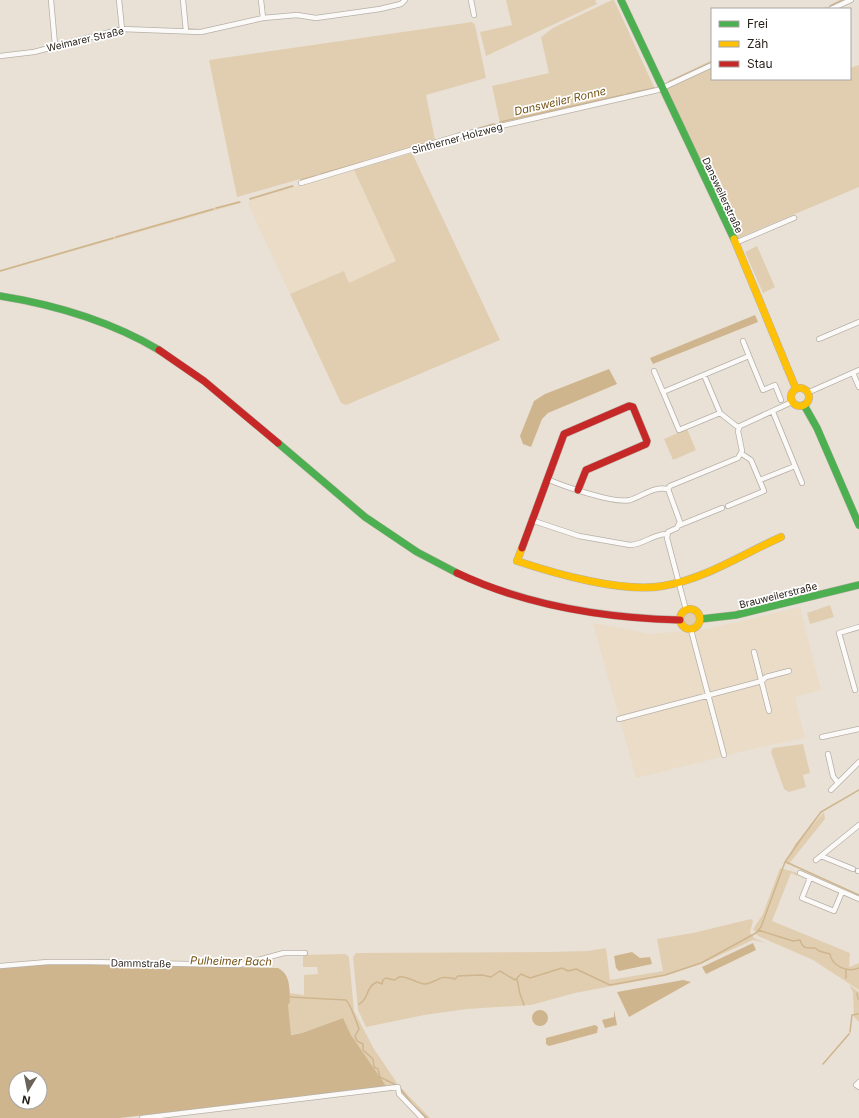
<svg xmlns="http://www.w3.org/2000/svg" width="859" height="1118" font-family="Inter,sans-serif">
<style>
.built{fill:#eadcc7}
.green{fill:#e1ceb1}
.water{fill:#cfb58d;fill-rule:evenodd}
.lines{fill:none;stroke-linecap:round;stroke-linejoin:round}
.stream{stroke:#cfb58d;stroke-width:1.5}
.street-casing{stroke:#b6b0a7;stroke-width:6}
.fast-casing{stroke:#b6b0a7;stroke-width:8}
.slow-casing{stroke:#b6b0a7;stroke-width:8}
.jam-casing{stroke:#b6b0a7;stroke-width:8}
.street{stroke:#fcfaf9;stroke-width:4.5}
.fast{stroke:#4caf50;stroke-width:7}
.slow{stroke:#ffc107;stroke-width:7}
.jam{stroke:#c62828;stroke-width:7}
.labels{text-anchor:middle;dominant-baseline:central;stroke-width:3.5;stroke-linejoin:round;paint-order:stroke}
.street-label{font-size:10px;fill:#251f17;stroke:#fff}
.water-label{font-size:11px;font-style:italic;fill:#735112;stroke:#fff}
</style>
<rect width="100%" height="100%" fill="#e9e1d5"/>
<!-- built -->
<path class="built" d="M 354,170 L 397,261 L 349,283 L 344,271 L 290,294 L 248,204 L 250,200 Z
M 800,607 L 821,690 L 795,697 L 805,738 L 765,746 L 636,778 L 593,623 L 651,634 L 707,629 Z"/>
<!-- green -->
<path class="green" d="M 506,0 L 595,0 L 597,4 L 486,56 L 480,32 L 512,25 Z
M 612,0 L 614,0 L 655,89 L 500,123 L 492,86 L 549,73 L 541,37 L 553,28 Z
M 472,22 L 475,25 L 486,78 L 426,95 L 435,140 L 494,123 L 494,125 L 302,181 L 300,179 L 237,197 L 209,60 Z
M 712,60 L 712,63 L 669,83 L 668,81 Z
M 859,65 L 859,187 L 736,239 L 666,89 L 712,67 L 712,79 L 850,79 L 850,68 Z
M 412,153 L 500,340 L 346,405 L 341,403 L 290,294 L 344,271 L 349,283 L 396,261 L 354,170 Z
M 292,185 L 293,187 L 250,200 L 249,198 Z
M 239,201 L 240,203 L 0,272 L 0,270 Z
M 757,246 L 775,287 L 763,293 L 745,252 Z
M 687,429 L 696,450 L 673,460 L 664,439 Z
M 830,605 L 834,617 L 810,624 L 807,613 Z
M682 619a8 8 0 1 1 16 0a8 8 0 1 1-16 0Z
M 803,744 L 810,773 L 803,775 L 806,787 L 789,792 L 784,789 L 771,752 L 773,748 Z
M 824,812 L 825,819 L 788,865 L 786,863 L 795,844 Z
M 780,868 L 798,873 L 797,876 L 791,873 L 772,921 L 850,953 L 849,967 L 859,963 L 859,990 L 813,960 L 758,936 L 753,929 L 763,914 Z
M 751,919 L 753,921 L 750,932 L 754,938 L 766,943 L 753,940 L 703,963 L 665,976 L 575,993 L 531,1005 L 467,1009 L 424,1015 L 366,1027 L 358,1010 L 353,957 L 356,953 L 548,952 L 588,951 L 606,948 L 610,980 L 663,971 L 657,939 L 693,933 Z
M 345,954 L 349,957 L 354,1011 L 374,1049 L 397,1083 L 394,1085 L 386,1086 L 382,1081 L 351,1035 L 343,1018 L 302,1033 L 232,1041 L 0,976 L 278,968 C 289,974 288,982 290,993 L 304,995 L 304,975 L 318,974 L 317,967 L 303,967 L 303,955 Z
M 849,985 L 859,992 L 859,1022 L 854,1017 L 853,992 Z
M 402,1089 L 430,1118 L 424,1118 L 399,1091 Z"/>
<!-- water -->
<path class="water" d="M 755,315 L 758,322 L 653,364 L 650,358 Z
M 609,369 L 617,384 L 548,413 L 542,419 L 531,447 L 523,444 L 520,436 L 534,401 L 545,394 Z
M 753,943 L 756,950 L 706,974 L 702,967 Z
M 632,952 L 640,958 L 650,957 L 652,964 L 619,971 L 616,968 L 614,956 Z
M 48,964 L 278,968 C 291,975 289,988 290,1002 L 288,1005 L 291,1035 L 302,1033 L 343,1018 L 351,1035 L 386,1086 L 120,1118 L 0,1118 L 0,968 ZM 16,1078 L 40,1078 L 40,1102 L 16,1102 Z
M 683,980 L 691,982 L 629,1017 L 617,992 Z
M 614,1010 L 617,1025 L 605,1028 L 602,1020 L 614,1017 Z
M532 1018a8 8 0 1 1 16 0a8 8 0 1 1-16 0Z
M 595,1025 L 598,1027 L 597,1033 L 549,1046 L 546,1044 L 546,1038 Z"/>
<g class="lines">
<!-- stream -->
<path class="stream" d="M 830,6 L 842,0
M 824,9 L 826,8
M 669,82 L 712,62
M 627,94 L 654,88
M 500,122 L 623,95
M 473,130 L 494,124
M 321,174 L 363,162
M 301,180 L 315,176
M 250,199 L 293,186
M 216,208 L 240,202
M 116,237 L 213,209
M 0,271 L 113,238
M 786,862 L 859,895
M 758,930 L 793,941 L 800,940 C 803,949 806,948 815,948 L 819,951 L 830,954 C 832,966 847,973 859,968
M 846,978 L 846,970
M 517,979 L 520,994 L 524,1005
M 857,993 L 858,999
M 290,997 L 346,1000 C 351,1005 356,1021 359,1029 L 355,1036 L 357,1041 L 363,1044 L 363,1050 L 373,1059 L 374,1067 L 378,1069 L 380,1077 L 398,1086
M 359,1004 C 369,1000 365,987 377,982 L 382,984 L 383,980 L 386,978 L 394,980 C 396,980 397,978 399,977 C 405,975 421,985 426,984 C 442,980 437,975 455,979 L 458,976 L 482,975 L 491,977 L 500,971 L 515,980 L 521,974 L 530,978 L 562,968 L 568,971 L 576,969 L 610,985 L 665,975 L 701,963 L 756,933 L 761,927 L 785,862 L 803,836 L 821,812 L 859,790
M 850,1032 L 852,1015 L 858,1014
M 823,1064 L 849,1034
M 400,1088 L 413,1105 L 427,1118"/>
<defs>
<path id="street" d="M 51,0 L 55,45
M 119,0 L 122,29
M 183,0 L 186,31
M 261,0 L 263,18
M 471,0 L 474,15
M 831,9 L 851,0
M 0,56 L 34,52 L 122,29 L 201,32 L 263,18 L 297,15 L 316,18 L 380,9 L 401,4 L 405,0
M 301,183 L 457,136 L 658,90 L 712,65
M 735,243 L 794,218
M 819,339 L 859,322
M 743,341 L 749,356
M 654,371 L 663,392
M 853,373 L 859,387
M 704,375 L 720,413 L 679,430 L 663,392 L 749,356 L 763,390 L 775,385 L 781,400
M 807,393 L 859,370
M 773,412 L 802,483
M 720,413 L 739,428
M 547,479 C 563,486 614,504 630,500 C 643,496 654,486 668,489
M 760,480 L 795,466
M 668,489 L 670,486 L 738,458 L 742,451 L 738,431 L 740,426 L 792,402
M 668,489 L 680,522 L 677,528 L 668,532 L 667,538 L 686,610
M 728,506 L 764,491 L 751,460 L 742,454
M 531,520 L 579,536 L 630,545 C 643,545 653,534 667,534
M 680,525 L 722,508
M 691,630 L 724,755
M 754,652 L 769,711
M 855,690 L 839,633 L 859,627
M 619,719 L 762,681 L 766,677 L 789,671
M 822,737 L 859,729
M 828,754 L 833,776 L 838,783
M 831,790 L 859,762
M 821,856 L 853,869
M 816,860 L 859,825
M 858,871 L 859,871
M 800,873 L 859,899
M 810,878 L 802,898 L 834,911 L 842,892
M 0,966 L 48,962 L 89,962 L 239,965 L 284,953 L 305,953
M 859,1082 L 856,1085 L 859,1087
M 142,1118 L 398,1087 L 399,1094 L 422,1118"/>
<path id="fast" d="M 621,0 L 734,239
M 0,296 C 56,305 110,321 159,350
M 804,405 L 817,428 L 859,525
M 278,443 L 365,517 L 417,552 L 457,573
M 701,619 L 736,615 L 859,585"/>
<path id="slow" d="M 734,239 L 796,389
M791 397a9 9 0 1 1 18 0a9 9 0 1 1-18 0Z
M 522,548 L 517,561 C 556,574 623,593 663,586 C 705,579 743,554 781,537
M680 619a10 10 0 1 1 20 0a10 10 0 1 1-20 0Z"/>
<path id="jam" d="M 159,350 L 204,381 L 278,443
M 522,548 L 564,434 L 629,406 L 633,407 L 647,441 L 646,444 L 586,470 L 578,490
M 457,573 C 527,606 603,618 680,620"/>
</defs>
<!-- street casing -->
<use href="#street" class="street-casing"/>
<!-- fast casing -->
<use href="#fast" class="fast-casing"/>
<!-- slow casing -->
<use href="#slow" class="slow-casing"/>
<!-- jam casing -->
<use href="#jam" class="jam-casing"/>
<!-- street -->
<use href="#street" class="street"/>
<!-- fast -->
<use href="#fast" class="fast"/>
<!-- slow -->
<use href="#slow" class="slow"/>
<!-- jam -->
<use href="#jam" class="jam"/>
</g>
<g class="labels">
<!-- street labels -->
<g class="street-label">
<text transform="translate(85 39) rotate(-13)">Weimarer Straße</text>
<text transform="translate(457 138) rotate(-15)">Sintherner Holzweg</text>
<text transform="translate(723 195) rotate(65)">Dansweilerstraße</text>
<text transform="translate(778 595) rotate(-14)">Brauweilerstraße</text>
<text transform="translate(141 963) rotate(1)">Dammstraße</text>
</g>
<!-- water labels -->
<g class="water-label">
<text transform="translate(560 101) rotate(-13)">Dansweiler Ronne</text>
<text transform="translate(231 961) rotate(1)">Pulheimer Bach</text>
</g>
</g>
<!-- legend -->
<rect x="711" y="8" width="140" height="72" fill="#ffffff" stroke="#a8a5a2"/>
<rect x="719" y="21" width="20" height="6" fill="#4caf50" stroke="#a8a5a2"/>
<text x="747" y="28" font-size="12" fill="#251f17">Frei</text>
<rect x="719" y="41" width="20" height="6" fill="#ffc107" stroke="#a8a5a2"/>
<text x="747" y="48" font-size="12" fill="#251f17">Zäh</text>
<rect x="719" y="61" width="20" height="6" fill="#c62828" stroke="#a8a5a2"/>
<text x="747" y="68" font-size="12" fill="#251f17">Stau</text>
<!-- north arrow -->
<g transform="translate(28 1090) rotate(190)"><circle r="19" fill="#ffffff" stroke="#a8a5a2"/>
<path d="M0-3L7 15L0 10L-7 15Z" fill="#6a635a"/>
<text y="-6" font-size="11" font-weight="bold" text-anchor="middle" fill="#251f17">N</text>
</g>
</svg>
